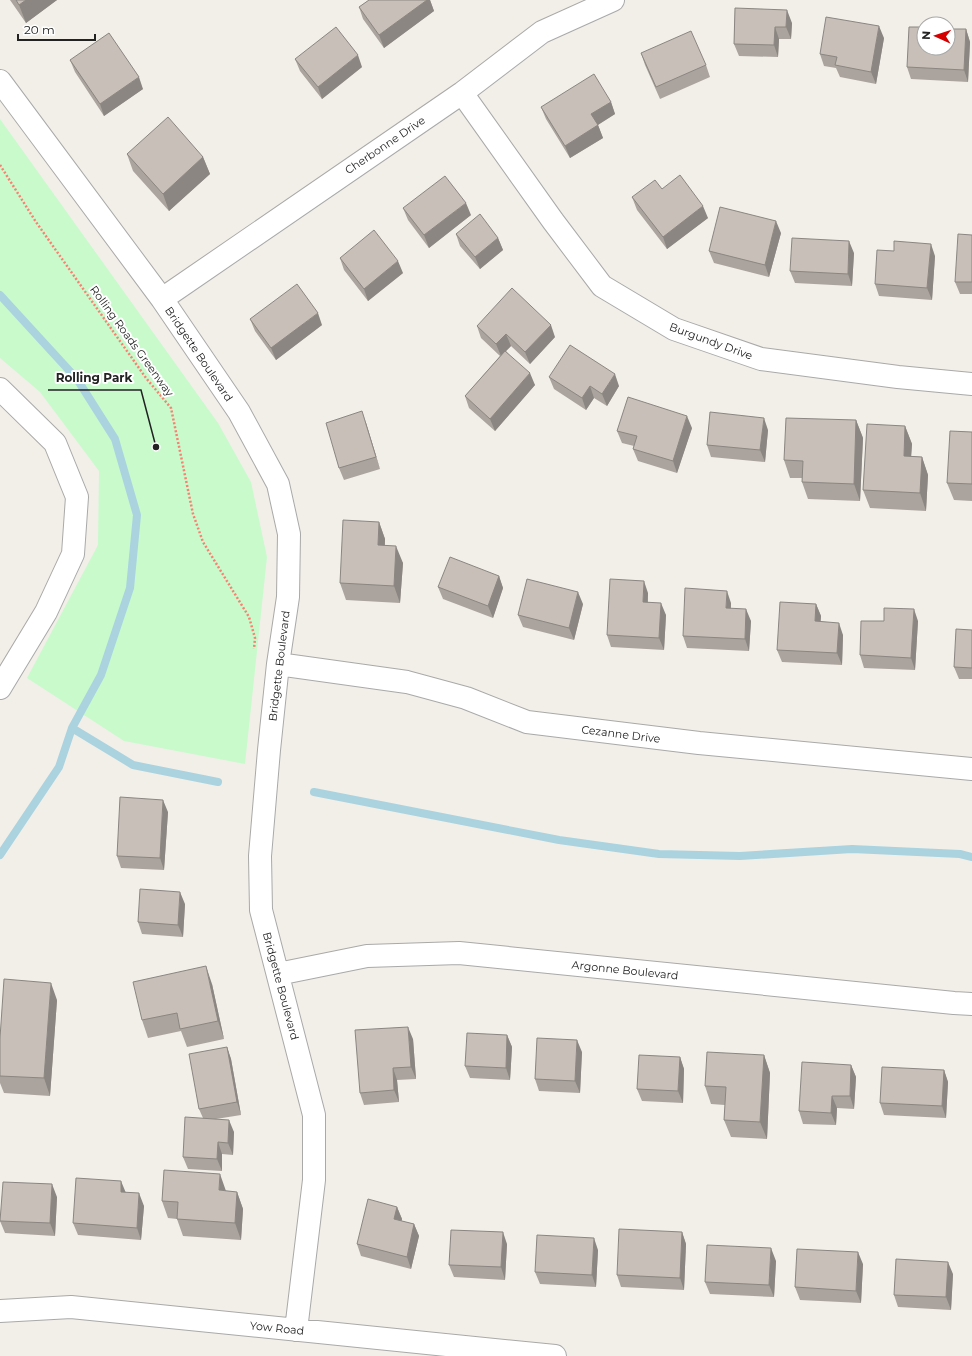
<svg xmlns="http://www.w3.org/2000/svg" width="972" height="1356" font-family="Montserrat,sans-serif">
<style>
.park{fill:#c8facc}
.lines{fill:none;stroke-linecap:round;stroke-linejoin:round}
.stream{stroke:#aad3df;stroke-width:8}
.street-casing{stroke:#a9a9a9;stroke-width:24}
.path{stroke:#fa8072;stroke-width:2.5;stroke-dasharray:2 2;stroke-linecap:butt}
.street{stroke:#fff;stroke-width:22}
.wall{fill:#aba49e}
.shaded-wall{fill:#8b8681}
.building{fill:#c7bfb8;stroke:#8b8681}
.labels{text-anchor:middle;dominant-baseline:central;stroke-width:4;stroke-linejoin:round;paint-order:stroke}
.street-label{font-size:11px;fill:#222;stroke:#fff}
.leader{fill:none;stroke:#222;stroke-width:1.5}
.callout-dot{fill:#222;stroke:#fff;stroke-width:1.5}
.callout-label{font-size:12px;text-anchor:middle;font-weight:bold;fill:#222;stroke:#fff;stroke-width:4;stroke-linejoin:round;paint-order:stroke}
</style>
<rect width="100%" height="100%" fill="#f2efe9"/>
<!-- park -->
<path class="park" d="M 0,119 L 218,423 L 251,482 L 267,557 L 245,764 L 124,741 L 27,678 L 98,545 L 99,471 L 40,392 L 0,358 Z"/>
<g class="lines">
<!-- stream -->
<path class="stream" d="M 0,295 L 77,379 L 115,439 L 137,515 L 130,588 L 101,675 L 72,728 L 59,767 L 0,855
M 72,728 L 133,765 L 218,782
M 314,792 L 559,840 L 659,854 L 740,856 L 852,849 L 960,854 L 972,857"/>
<defs>
<path id="street" d="M 0,81 L 162,299 L 239,412 L 278,484 L 289,534 L 288,597 L 278,664 L 269,750 L 260,856 L 261,910 L 314,1115 L 314,1180 L 296,1330
M 462,93 L 553,221 L 602,286 L 674,329 L 761,359 L 898,377 L 972,384
M 162,299 L 462,93 L 542,32 L 613,0
M 0,389 L 55,443 L 77,497 L 73,554 L 46,612 L 0,688
M 278,664 L 407,682 L 466,698 L 527,722 L 699,743 L 972,769
M 278,974 L 367,956 L 459,953 L 954,1003 L 972,1004
M 0,1311 L 71,1307 L 555,1356"/>
</defs>
<!-- street casing -->
<use href="#street" class="street-casing"/>
<!-- path -->
<path class="path" d="M 0,165 L 36,222 L 146,378 L 171,408 L 193,514 L 203,542 L 249,617 L 255,638 L 254,649"/>
<!-- street -->
<use href="#street" class="street"/>
</g>
<!-- wall -->
<path class="wall" d="M 10,0 L 57,0 L 26,23 Z
M 369,0 L 430,0 L 434,11 L 384,48 L 363,19 L 359,7 Z
M 735,8 L 792,23 L 791,39 L 779,39 L 778,57 L 739,56 L 734,44 Z
M 966,29 L 970,42 L 968,82 L 911,79 L 907,67 Z
M 884,38 L 876,84 L 840,77 L 836,68 L 824,66 L 820,54 Z
M 641,53 L 706,65 L 710,77 L 660,99 L 645,65 Z
M 295,59 L 362,67 L 322,99 L 300,71 Z
M 70,60 L 143,89 L 104,116 L 75,72 Z
M 611,102 L 615,114 L 598,125 L 603,138 L 570,158 L 546,119 L 541,107 Z
M 127,154 L 203,157 L 210,174 L 169,211 L 133,171 Z
M 662,189 L 708,218 L 667,249 L 637,210 L 632,197 Z
M 403,208 L 471,215 L 429,248 L 408,220 Z
M 781,233 L 769,277 L 714,263 L 709,251 Z
M 456,234 L 498,238 L 503,250 L 480,269 L 460,246 Z
M 972,235 L 972,294 L 960,294 L 955,282 Z
M 854,253 L 852,286 L 795,283 L 790,271 Z
M 935,256 L 932,300 L 879,296 L 875,284 Z
M 340,258 L 403,273 L 368,301 L 344,270 Z
M 250,319 L 322,325 L 276,360 L 255,331 Z
M 477,326 L 555,337 L 530,364 L 511,346 L 506,351 L 535,385 L 495,431 L 469,408 L 465,396 L 500,356 L 481,338 Z
M 549,377 L 619,386 L 607,406 L 594,398 L 586,410 L 554,389 Z
M 856,420 L 863,438 L 860,501 L 808,499 L 802,482 L 802,478 L 790,478 L 784,460 Z
M 366,423 L 380,469 L 344,480 L 339,468 Z
M 905,426 L 912,444 L 911,456 L 922,457 L 928,475 L 926,511 L 870,508 L 863,490 Z
M 692,428 L 677,473 L 638,461 L 633,449 L 634,446 L 622,443 L 617,431 Z
M 768,430 L 765,462 L 711,457 L 707,445 Z
M 972,432 L 972,501 L 954,500 L 947,483 Z
M 379,522 L 385,539 L 385,545 L 403,563 L 400,603 L 346,600 L 340,583 Z
M 499,576 L 503,588 L 493,618 L 443,599 L 438,587 Z
M 648,593 L 648,602 L 666,615 L 664,650 L 611,647 L 607,635 Z
M 731,603 L 731,609 L 751,621 L 749,651 L 687,648 L 683,636 Z
M 583,604 L 574,640 L 523,627 L 518,615 Z
M 816,604 L 821,616 L 820,622 L 843,635 L 842,665 L 782,662 L 777,650 Z
M 884,621 L 918,621 L 915,670 L 864,668 L 860,655 Z
M 972,630 L 972,679 L 959,679 L 954,667 Z
M 168,812 L 164,870 L 121,868 L 117,856 Z
M 185,904 L 183,937 L 142,934 L 138,922 Z
M 212,984 L 224,1039 L 187,1047 L 181,1031 L 148,1038 L 142,1020 Z
M 57,1000 L 50,1096 L 4,1093 L 0,1083 L 0,1038 Z
M 507,1035 L 512,1047 L 510,1080 L 470,1078 L 465,1066 Z
M 413,1039 L 416,1079 L 397,1080 L 399,1102 L 364,1105 L 360,1093 Z
M 227,1047 L 231,1059 L 241,1115 L 216,1119 L 234,1132 L 233,1155 L 222,1154 L 222,1171 L 188,1169 L 183,1157 L 203,1118 L 199,1109 Z
M 582,1052 L 580,1093 L 539,1091 L 535,1079 Z
M 764,1055 L 770,1073 L 767,1139 L 731,1137 L 724,1120 L 725,1105 L 711,1104 L 705,1086 Z
M 680,1057 L 684,1069 L 683,1103 L 642,1101 L 637,1089 Z
M 851,1065 L 856,1077 L 854,1109 L 837,1108 L 836,1125 L 803,1124 L 799,1111 Z
M 944,1070 L 948,1082 L 946,1118 L 884,1115 L 880,1103 Z
M 226,1191 L 237,1192 L 243,1209 L 241,1240 L 183,1236 L 177,1219 L 168,1218 L 162,1201 Z
M 126,1193 L 144,1206 L 141,1240 L 78,1235 L 73,1223 Z
M 57,1197 L 55,1236 L 5,1233 L 0,1221 Z
M 397,1207 L 402,1219 L 401,1221 L 414,1224 L 419,1236 L 411,1269 L 361,1256 L 357,1244 Z
M 682,1232 L 686,1244 L 684,1290 L 621,1287 L 617,1275 Z
M 507,1244 L 505,1280 L 454,1277 L 449,1265 Z
M 598,1250 L 596,1287 L 540,1284 L 535,1272 Z
M 776,1261 L 774,1297 L 710,1294 L 705,1282 Z
M 863,1264 L 861,1303 L 800,1300 L 795,1287 Z
M 953,1274 L 951,1310 L 898,1307 L 894,1295 Z"/>
<!-- shaded-wall -->
<path class="shaded-wall" d="M 26,0 L 57,0 L 26,23 L 19,5 Z
M 427,0 L 430,0 L 434,11 L 384,48 L 379,35 Z
M 787,10 L 792,23 L 791,39 L 786,27 Z
M 879,26 L 884,38 L 876,84 L 871,72 Z
M 775,27 L 779,39 L 778,57 L 774,45 Z
M 966,29 L 970,42 L 968,82 L 964,70 Z
M 358,55 L 362,67 L 322,99 L 318,87 Z
M 139,77 L 143,89 L 104,116 L 100,104 Z
M 611,102 L 615,114 L 596,126 L 591,114 Z
M 598,125 L 603,138 L 570,158 L 565,146 Z
M 203,157 L 210,174 L 169,211 L 163,194 Z
M 466,203 L 471,215 L 429,248 L 424,235 Z
M 703,206 L 708,218 L 667,249 L 663,237 Z
M 776,221 L 781,233 L 769,277 L 765,265 Z
M 498,238 L 503,250 L 480,269 L 475,257 Z
M 849,241 L 854,253 L 852,286 L 848,274 Z
M 931,244 L 935,256 L 932,300 L 927,288 Z
M 398,261 L 403,273 L 368,301 L 364,289 Z
M 318,313 L 322,325 L 276,360 L 271,348 Z
M 551,325 L 555,337 L 530,364 L 525,352 Z
M 506,334 L 511,346 L 501,356 L 496,344 Z
M 530,373 L 535,385 L 495,431 L 490,419 Z
M 615,374 L 619,386 L 607,406 L 602,394 Z
M 590,386 L 594,398 L 586,410 L 582,398 Z
M 362,411 L 366,423 L 380,469 L 376,457 Z
M 687,416 L 692,428 L 677,473 L 673,461 Z
M 764,418 L 768,430 L 765,462 L 760,450 Z
M 856,420 L 863,438 L 860,501 L 854,484 Z
M 905,426 L 912,444 L 910,474 L 904,456 Z
M 922,457 L 928,475 L 926,511 L 920,493 Z
M 379,522 L 385,539 L 384,562 L 378,545 Z
M 396,546 L 403,563 L 400,603 L 394,586 Z
M 499,576 L 503,588 L 493,618 L 488,606 Z
M 644,581 L 648,593 L 647,614 L 643,602 Z
M 727,591 L 731,603 L 730,620 L 726,608 Z
M 578,592 L 583,604 L 574,640 L 569,628 Z
M 661,603 L 666,615 L 664,650 L 659,638 Z
M 816,604 L 821,616 L 820,633 L 815,621 Z
M 746,609 L 751,621 L 749,651 L 745,639 Z
M 914,609 L 918,621 L 915,670 L 911,658 Z
M 839,623 L 843,635 L 842,665 L 837,653 Z
M 163,800 L 168,812 L 164,870 L 160,858 Z
M 180,892 L 185,904 L 183,937 L 178,925 Z
M 206,966 L 212,984 L 224,1039 L 218,1021 Z
M 51,983 L 57,1000 L 50,1096 L 44,1078 Z
M 408,1027 L 413,1039 L 416,1079 L 411,1067 Z
M 507,1035 L 512,1047 L 510,1080 L 506,1068 Z
M 577,1040 L 582,1052 L 580,1093 L 575,1081 Z
M 227,1047 L 231,1059 L 241,1115 L 237,1102 Z
M 764,1055 L 770,1073 L 767,1139 L 760,1122 Z
M 680,1057 L 684,1069 L 683,1103 L 678,1091 Z
M 851,1065 L 856,1077 L 854,1109 L 850,1096 Z
M 393,1068 L 397,1080 L 399,1102 L 394,1090 Z
M 944,1070 L 948,1082 L 946,1118 L 942,1106 Z
M 832,1096 L 837,1108 L 836,1125 L 831,1113 Z
M 229,1120 L 234,1132 L 233,1155 L 228,1143 Z
M 218,1142 L 222,1154 L 222,1171 L 217,1159 Z
M 220,1174 L 226,1191 L 219,1190 Z
M 121,1181 L 126,1193 L 121,1192 Z
M 52,1184 L 57,1197 L 55,1236 L 50,1223 Z
M 237,1192 L 243,1209 L 241,1240 L 235,1223 Z
M 139,1193 L 144,1206 L 141,1240 L 137,1228 Z
M 397,1207 L 402,1219 L 399,1231 L 394,1219 Z
M 414,1224 L 419,1236 L 411,1269 L 407,1257 Z
M 503,1232 L 507,1244 L 505,1280 L 501,1267 Z
M 682,1232 L 686,1244 L 684,1290 L 680,1278 Z
M 594,1238 L 598,1250 L 596,1287 L 592,1275 Z
M 771,1248 L 776,1261 L 774,1297 L 769,1285 Z
M 858,1252 L 863,1264 L 861,1303 L 856,1291 Z
M 948,1262 L 953,1274 L 951,1310 L 946,1297 Z"/>
<!-- building -->
<path class="building" d="M 16,0 L 26,0 L 19,5 Z
M 369,0 L 427,0 L 379,35 L 359,7 Z
M 735,8 L 787,10 L 786,27 L 775,27 L 774,45 L 734,44 Z
M 826,17 L 879,26 L 871,72 L 835,65 L 837,57 L 820,54 Z
M 336,27 L 358,55 L 318,87 L 295,59 Z
M 909,27 L 924,27 L 924,48 L 948,48 L 948,29 L 966,29 L 964,70 L 907,67 Z
M 691,31 L 706,65 L 656,87 L 641,53 Z
M 109,33 L 139,77 L 100,104 L 70,60 Z
M 594,74 L 611,102 L 591,114 L 598,125 L 565,146 L 541,107 Z
M 168,117 L 203,157 L 163,194 L 127,154 Z
M 680,175 L 703,206 L 663,237 L 632,197 L 655,180 L 662,189 Z
M 445,176 L 466,203 L 424,235 L 403,208 Z
M 720,207 L 776,221 L 765,265 L 709,251 Z
M 480,214 L 498,238 L 475,257 L 456,234 Z
M 374,230 L 398,261 L 364,289 L 340,258 Z
M 958,234 L 972,235 L 972,282 L 955,282 Z
M 792,238 L 849,241 L 848,274 L 790,271 Z
M 894,241 L 931,244 L 927,288 L 875,284 L 877,250 L 894,251 Z
M 297,284 L 318,313 L 271,348 L 250,319 Z
M 512,288 L 551,325 L 525,352 L 506,334 L 496,344 L 477,326 Z
M 570,345 L 615,374 L 602,394 L 590,386 L 582,398 L 549,377 Z
M 505,351 L 530,373 L 490,419 L 465,396 Z
M 628,397 L 687,416 L 673,461 L 633,449 L 637,436 L 617,431 Z
M 362,411 L 376,457 L 339,468 L 326,423 Z
M 710,412 L 764,418 L 760,450 L 707,445 Z
M 786,418 L 856,420 L 854,484 L 802,482 L 803,461 L 784,460 Z
M 867,424 L 905,426 L 904,456 L 922,457 L 920,493 L 863,490 Z
M 950,431 L 972,432 L 972,484 L 947,483 Z
M 343,520 L 379,522 L 378,545 L 396,546 L 394,586 L 340,583 Z
M 450,557 L 499,576 L 488,606 L 438,587 Z
M 527,579 L 578,592 L 569,628 L 518,615 Z
M 610,579 L 644,581 L 643,602 L 661,603 L 659,638 L 607,635 Z
M 685,588 L 727,591 L 726,608 L 746,609 L 745,639 L 683,636 Z
M 780,602 L 816,604 L 815,621 L 839,623 L 837,653 L 777,650 Z
M 884,608 L 914,609 L 911,658 L 860,655 L 861,621 L 884,621 Z
M 956,629 L 972,630 L 972,668 L 954,667 Z
M 120,797 L 163,800 L 160,858 L 117,856 Z
M 140,889 L 180,892 L 178,925 L 138,922 Z
M 206,966 L 218,1021 L 180,1029 L 177,1013 L 142,1020 L 133,982 Z
M 4,979 L 51,983 L 44,1078 L 0,1076 L 0,1038 Z
M 408,1027 L 411,1067 L 393,1068 L 394,1090 L 360,1093 L 355,1030 Z
M 467,1033 L 507,1035 L 506,1068 L 465,1066 Z
M 537,1038 L 577,1040 L 575,1081 L 535,1079 Z
M 227,1047 L 237,1102 L 199,1109 L 189,1054 Z
M 707,1052 L 764,1055 L 760,1122 L 724,1120 L 726,1087 L 705,1086 Z
M 639,1055 L 680,1057 L 678,1091 L 637,1089 Z
M 802,1062 L 851,1065 L 850,1096 L 832,1096 L 831,1113 L 799,1111 Z
M 882,1067 L 944,1070 L 942,1106 L 880,1103 Z
M 185,1117 L 229,1120 L 228,1143 L 218,1142 L 217,1159 L 183,1157 Z
M 164,1170 L 220,1174 L 219,1190 L 237,1192 L 235,1223 L 177,1219 L 178,1202 L 162,1201 Z
M 76,1178 L 121,1181 L 121,1192 L 139,1193 L 137,1228 L 73,1223 Z
M 3,1182 L 52,1184 L 50,1223 L 0,1221 Z
M 368,1199 L 397,1207 L 394,1219 L 414,1224 L 407,1257 L 357,1244 Z
M 619,1229 L 682,1232 L 680,1278 L 617,1275 Z
M 451,1230 L 503,1232 L 501,1267 L 449,1265 Z
M 537,1235 L 594,1238 L 592,1275 L 535,1272 Z
M 707,1245 L 771,1248 L 769,1285 L 705,1282 Z
M 797,1249 L 858,1252 L 856,1291 L 795,1287 Z
M 896,1259 L 948,1262 L 946,1297 L 894,1295 Z"/>
<g class="labels">
<!-- street labels -->
<g class="street-label">
<text transform="translate(385 145) rotate(-34)">Cherbonne Drive</text>
<text transform="translate(132 341) rotate(54)">Rolling Roads Greenway</text>
<text transform="translate(711 341) rotate(20)">Burgundy Drive</text>
<text transform="translate(199 354) rotate(56)">Bridgette Boulevard</text>
<text transform="translate(279 666) rotate(-83)">Bridgette Boulevard</text>
<text transform="translate(621 734) rotate(7)">Cezanne Drive</text>
<text transform="translate(625 970) rotate(6)">Argonne Boulevard</text>
<text transform="translate(281 986) rotate(75)">Bridgette Boulevard</text>
<text transform="translate(277 1328) rotate(6)">Yow Road</text>
</g>
</g>
<!-- callouts -->
<path class="leader" d="M156 447L141 390H48"/>
<circle class="callout-dot" cx="156" cy="447" r="4"/>
<g class="callout-label">
<text x="94" y="382">Rolling Park</text>
</g>
<!-- north arrow -->
<g transform="translate(936 36) rotate(273)"><circle r="19" fill="#ffffff" stroke="#a7a7a7"/>
<path d="M0-3L7 15L0 10L-7 15Z" fill="#d40000"/>
<text y="-6" font-size="11" font-weight="bold" text-anchor="middle" fill="#222222">N</text>
</g>
<!-- scale -->
<path d="M18 34v6h77v-6" fill="none" stroke="#222222" stroke-width="2"/>
<text x="24" y="34" font-size="12" fill="#222222" stroke="#ffffff" stroke-width="3" paint-order="stroke">20 m</text>
</svg>
